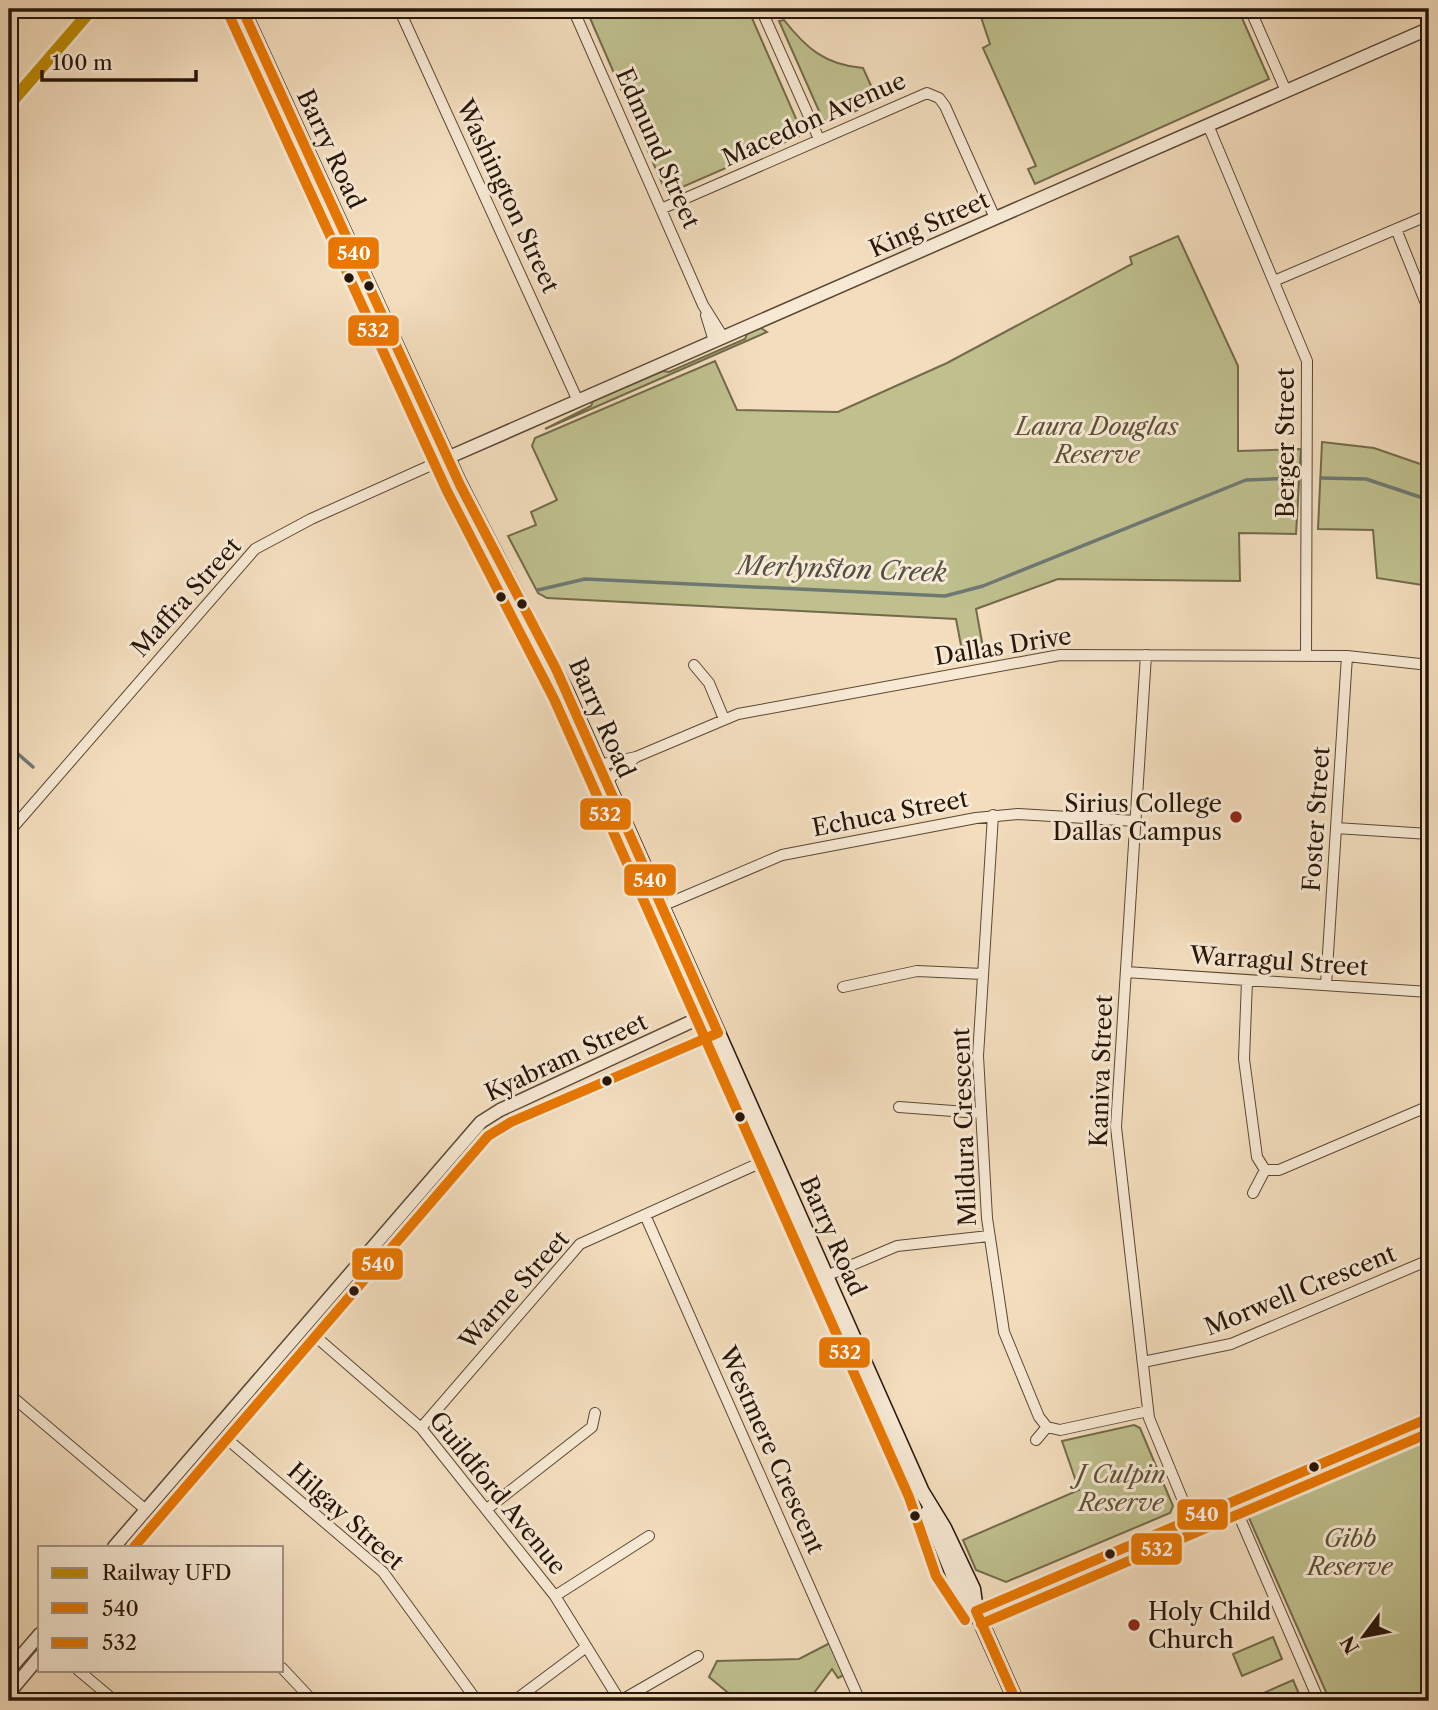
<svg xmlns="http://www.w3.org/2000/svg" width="1438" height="1710" font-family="'Libre Caslon Text',serif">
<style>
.green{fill:#bfc08e;stroke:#736a4b;stroke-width:2}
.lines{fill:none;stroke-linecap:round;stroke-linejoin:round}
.stream{stroke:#6e7873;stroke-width:3.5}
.minor-casing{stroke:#5a4735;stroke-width:12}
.tertiary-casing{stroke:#5a4735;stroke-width:15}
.secondary-casing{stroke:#271508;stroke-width:17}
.minor{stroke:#f7e9d4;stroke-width:10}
.tertiary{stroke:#f7e9d4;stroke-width:12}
.secondary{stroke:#f7e9d4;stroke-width:14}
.bus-1-casing{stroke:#f7e9d4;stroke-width:16}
.bus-2-casing{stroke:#f7e9d4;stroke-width:16}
.bus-1{stroke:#e97701;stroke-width:10}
.bus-2{stroke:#e97701;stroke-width:10}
.rail-1-casing{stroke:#f7e9d4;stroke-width:18}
.rail-1{stroke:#be8b02;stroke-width:12}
.bus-dot{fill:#271508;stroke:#f7e9d4;stroke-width:2.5}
.poi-dot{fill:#8f2418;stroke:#f7e9d4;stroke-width:2.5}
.labels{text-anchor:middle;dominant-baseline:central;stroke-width:6;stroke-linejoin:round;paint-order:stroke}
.street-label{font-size:24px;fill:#271508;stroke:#f7e9d4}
.park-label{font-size:24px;font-style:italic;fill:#5c5137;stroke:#f7e9d4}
.poi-label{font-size:24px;fill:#271508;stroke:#f7e9d4;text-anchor:end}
.water-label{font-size:26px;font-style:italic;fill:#514f46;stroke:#f7e9d4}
.line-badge{stroke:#f7e9d4;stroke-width:2.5}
.badge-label{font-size:19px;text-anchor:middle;font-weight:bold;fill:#fff}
</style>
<rect width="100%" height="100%" fill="#f3ddbd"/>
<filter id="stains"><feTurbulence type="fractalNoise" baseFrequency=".00286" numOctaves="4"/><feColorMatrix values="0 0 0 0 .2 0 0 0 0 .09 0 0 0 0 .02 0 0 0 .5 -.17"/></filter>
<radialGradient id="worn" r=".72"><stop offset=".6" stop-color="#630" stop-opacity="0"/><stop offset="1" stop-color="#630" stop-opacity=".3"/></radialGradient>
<!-- green -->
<path class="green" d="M 586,9 L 748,9 L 801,130 L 799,136 L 671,192 L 665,190 Z
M 985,9 L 1238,9 L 1269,79 L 1035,184 L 1028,169 L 1036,166 L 983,48 L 990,44 L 981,17 Z
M 784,20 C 806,48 825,65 863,68 L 878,101 L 829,123 L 823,120 L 779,21 Z
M 1178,236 L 1238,366 L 1238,451 L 1301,449 L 1296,534 L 1239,533 L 1240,581 L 1058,579 L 976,609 L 984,653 L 963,656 L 956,619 L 547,598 L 538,593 L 508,536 L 536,525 L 531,512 L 557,500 L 532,446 L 535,438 L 715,361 L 737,410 L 838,412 L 947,363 L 1132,264 L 1130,257 Z
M 761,328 L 767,332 L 545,429 L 591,406 L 593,401 L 663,371 L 669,372 L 745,339 L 747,334 Z
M 1322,442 L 1374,448 L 1429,467 L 1429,586 L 1377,578 L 1373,530 L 1318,529 Z
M 1134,1425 L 1140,1428 L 1173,1506 L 1170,1513 L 1006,1582 L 976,1570 L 963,1540 L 1079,1490 L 1062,1441 Z
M 1429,1434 L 1429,1701 L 1330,1701 L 1249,1518 L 1254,1506 L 1261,1502 Z
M 1273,1637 L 1282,1659 L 1242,1676 L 1233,1654 Z
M 832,1642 L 846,1674 L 838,1678 L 832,1669 L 808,1701 L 738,1701 L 709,1677 L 717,1661 L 799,1659 Z
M 1293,1680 L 1302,1701 L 1251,1701 L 1250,1699 Z"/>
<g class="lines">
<!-- stream -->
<path class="stream" d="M 1321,478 L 1366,479 L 1429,500
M 538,590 L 585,579 L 945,596 L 983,586 L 1246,480 L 1294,478
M 9,746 L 33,767"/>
<defs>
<path id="minor" d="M 399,9 L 578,401
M 573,9 L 703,305 L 723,337
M 761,9 L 819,139
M 1250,9 L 1286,91
M 1208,125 L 1307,361 L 1306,655
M 661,209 L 927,93 L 939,98 L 945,106 L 995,218
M 1396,229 L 1429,311
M 1274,281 L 1429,215
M 706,315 L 714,341
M 1146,655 L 1116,1127 L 1149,1418 L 1191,1520
M 694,665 L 709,683 L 724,719
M 599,765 L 636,757 L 738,714 L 1060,655 L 1347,656 L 1429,665
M 606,781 L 636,757
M 993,815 L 978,1056 L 987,1218 L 1004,1332 L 1039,1417 L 1047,1427 L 1060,1430 L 1148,1411
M 1336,828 L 1429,834
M 9,832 L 255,549 L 311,519 L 447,458
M 662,906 L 782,855 L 976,818 L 1018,814 L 1136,821
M 1126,972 L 1429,992
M 1247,981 L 1244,1059 L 1257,1157 L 1265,1170 L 1279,1170 L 1429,1106
M 1326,985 L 1347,656
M 843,987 L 917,971 L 983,974
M 899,1107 L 980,1113
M 1253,1193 L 1265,1170
M 645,1215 L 860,1701
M 826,1276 L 897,1246 L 989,1236
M 315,1336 L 421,1428 L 555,1596 L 620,1701
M 1143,1362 L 1231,1344 L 1429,1260
M 9,1394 L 146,1510
M 421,1428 L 580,1244 L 773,1157
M 227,1439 L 383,1572 L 477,1701
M 1036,1440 L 1047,1427
M 1233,1502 L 1319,1701
M 487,1509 L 592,1427 L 595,1413
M 555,1596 L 649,1536
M 282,1668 L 313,1701
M 78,1670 L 115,1701
M 514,1701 L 585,1648
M 620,1701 L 698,1656"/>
<path id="tertiary" d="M 447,458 L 1428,29 L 1429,33
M 114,1547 L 481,1122 L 500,1110 L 710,1013
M 134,1547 L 488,1136 L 511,1122 L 718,1033
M 976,1611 L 1429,1418
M 9,1670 L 40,1634
M 9,1693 L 40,1656"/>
<path id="secondary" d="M 242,9 L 460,485 L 567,693 L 922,1492 L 944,1528 L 973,1589 L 976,1611 L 1016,1701
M 928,1512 L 958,1587 L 976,1611"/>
</defs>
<!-- minor casing -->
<use href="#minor" class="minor-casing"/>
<!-- tertiary casing -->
<use href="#tertiary" class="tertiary-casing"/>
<!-- secondary casing -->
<use href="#secondary" class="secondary-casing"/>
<!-- minor -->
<use href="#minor" class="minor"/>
<!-- tertiary -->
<use href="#tertiary" class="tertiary"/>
<!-- secondary -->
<use href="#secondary" class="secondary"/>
<defs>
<path id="bus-1" d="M 134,1547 L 488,1136 L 511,1122 L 718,1033 L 556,669 L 460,485 L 242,9
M 976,1611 L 1429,1418
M 976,1611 L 1016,1701"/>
<path id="bus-2" d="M 229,15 L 447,491 L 554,699 L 909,1497 L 936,1576 L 965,1620
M 981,1624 L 1429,1433"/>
</defs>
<!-- bus-1 casing -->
<use href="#bus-1" class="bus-1-casing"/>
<!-- bus-2 casing -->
<use href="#bus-2" class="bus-2-casing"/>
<!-- bus-1 -->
<use href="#bus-1" class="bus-1"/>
<!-- bus-2 -->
<use href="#bus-2" class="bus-2"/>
<defs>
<path id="rail-1" d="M 9,105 L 92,9"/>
</defs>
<!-- rail-1 casing -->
<use href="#rail-1" class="rail-1-casing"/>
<!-- rail-1 -->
<use href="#rail-1" class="rail-1"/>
</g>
<!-- markers -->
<g class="bus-dot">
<circle cx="349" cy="278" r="6"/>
<circle cx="369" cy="286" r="6"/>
<circle cx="501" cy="597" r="6"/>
<circle cx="522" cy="604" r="6"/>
<circle cx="607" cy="1081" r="6"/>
<circle cx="740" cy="1117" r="6"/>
<circle cx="354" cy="1291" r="6"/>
<circle cx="1314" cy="1467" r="6"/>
<circle cx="915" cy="1516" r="6"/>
<circle cx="1110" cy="1554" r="6"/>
</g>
<g class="poi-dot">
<circle cx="1236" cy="817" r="7"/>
<circle cx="1134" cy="1625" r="7"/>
</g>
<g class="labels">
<!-- street labels -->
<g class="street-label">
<text transform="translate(814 119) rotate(-24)">Macedon Avenue</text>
<text transform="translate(658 148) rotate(66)">Edmund Street</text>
<text transform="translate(331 149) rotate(65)">Barry Road</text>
<text transform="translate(508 196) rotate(65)">Washington Street</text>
<text transform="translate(929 224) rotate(-24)">King Street</text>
<text transform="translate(1285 443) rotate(-90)">Berger Street</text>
<text transform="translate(186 597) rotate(-48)">Maffra Street</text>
<text transform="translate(1003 646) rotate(-9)">Dallas Drive</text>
<text transform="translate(602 718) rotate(66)">Barry Road</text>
<text transform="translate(890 813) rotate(-11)">Echuca Street</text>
<text transform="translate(1316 819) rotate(-86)">Foster Street</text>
<text transform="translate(1279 961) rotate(4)">Warragul Street</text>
<text transform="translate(566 1057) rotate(-25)">Kyabram Street</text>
<text transform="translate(1101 1071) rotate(-88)">Kaniva Street</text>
<text transform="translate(964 1127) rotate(-92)">Mildura Crescent</text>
<text transform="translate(833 1236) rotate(66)">Barry Road</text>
<text transform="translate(514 1290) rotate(-48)">Warne Street</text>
<text transform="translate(1300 1290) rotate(-22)">Morwell Crescent</text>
<text transform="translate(772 1450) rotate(66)">Westmere Crescent</text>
<text transform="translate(498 1493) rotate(51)">Guildford Avenue</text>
<text transform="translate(346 1516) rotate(42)">Hilgay Street</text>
</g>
<!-- park labels -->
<g class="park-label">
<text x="1097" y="426">Laura Douglas<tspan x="1097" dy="28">Reserve</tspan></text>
<text x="1121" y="1474">J Culpin<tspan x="1121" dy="28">Reserve</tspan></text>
<text x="1350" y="1538">Gibb<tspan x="1350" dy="28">Reserve</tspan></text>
</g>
<!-- poi labels -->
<g class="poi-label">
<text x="1222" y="803">Sirius College<tspan x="1222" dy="28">Dallas Campus</tspan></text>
<text x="1148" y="1611" text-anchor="start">Holy Child<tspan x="1148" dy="28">Church</tspan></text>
</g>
<!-- water labels -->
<g class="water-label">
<text transform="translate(842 569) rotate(2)">Merlynston Creek</text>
</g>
</g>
<g class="line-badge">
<rect x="327" y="236" width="53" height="34" rx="7" fill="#e97701"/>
<rect x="347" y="314" width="53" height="33" rx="7" fill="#e97701"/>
<rect x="579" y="797" width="53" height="34" rx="7" fill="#e97701"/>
<rect x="623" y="863" width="54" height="34" rx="7" fill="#e97701"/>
<rect x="351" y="1247" width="53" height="34" rx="7" fill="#e97701"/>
<rect x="818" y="1336" width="53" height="33" rx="7" fill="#e97701"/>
<rect x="1176" y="1498" width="53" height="33" rx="7" fill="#e97701"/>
<rect x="1130" y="1532" width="53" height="34" rx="7" fill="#e97701"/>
</g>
<g class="badge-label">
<text x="354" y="260">540</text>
<text x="373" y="337">532</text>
<text x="605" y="821">532</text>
<text x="650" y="887">540</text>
<text x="378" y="1271">540</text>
<text x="845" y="1359">532</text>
<text x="1202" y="1521">540</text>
<text x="1157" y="1556">532</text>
</g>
<!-- margin -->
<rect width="1438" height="1710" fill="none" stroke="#f3ddbd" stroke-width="35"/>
<rect x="10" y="10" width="1417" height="1689" fill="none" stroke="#271508" stroke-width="3.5"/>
<rect x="18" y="18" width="1403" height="1675" fill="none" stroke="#271508" stroke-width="2"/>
<!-- legend -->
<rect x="38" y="1546" width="245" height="126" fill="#f7e9d4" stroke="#a49482" stroke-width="2"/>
<rect x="52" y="1568" width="35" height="10" fill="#be8b02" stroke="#a49482" stroke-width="2"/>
<text x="102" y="1580" font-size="21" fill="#271508">Railway UFD</text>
<rect x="52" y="1603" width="35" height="10" fill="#e97701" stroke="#a49482" stroke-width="2"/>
<text x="102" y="1616" font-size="21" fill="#271508">540</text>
<rect x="52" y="1638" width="35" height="10" fill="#e97701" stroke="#a49482" stroke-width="2"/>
<text x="102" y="1650" font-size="21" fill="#271508">532</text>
<!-- north arrow -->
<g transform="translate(1364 1636) rotate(238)" stroke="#f7e9d4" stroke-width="5" paint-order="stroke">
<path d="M0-5L12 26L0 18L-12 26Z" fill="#271508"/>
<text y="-10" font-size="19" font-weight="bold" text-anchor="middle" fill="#271508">N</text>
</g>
<!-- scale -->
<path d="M42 70v10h154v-10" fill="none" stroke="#271508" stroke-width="3.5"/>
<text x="52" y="70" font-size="21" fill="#271508" stroke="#f7e9d4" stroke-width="5" paint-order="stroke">100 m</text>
<rect width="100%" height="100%" filter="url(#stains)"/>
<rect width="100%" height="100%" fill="url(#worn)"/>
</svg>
